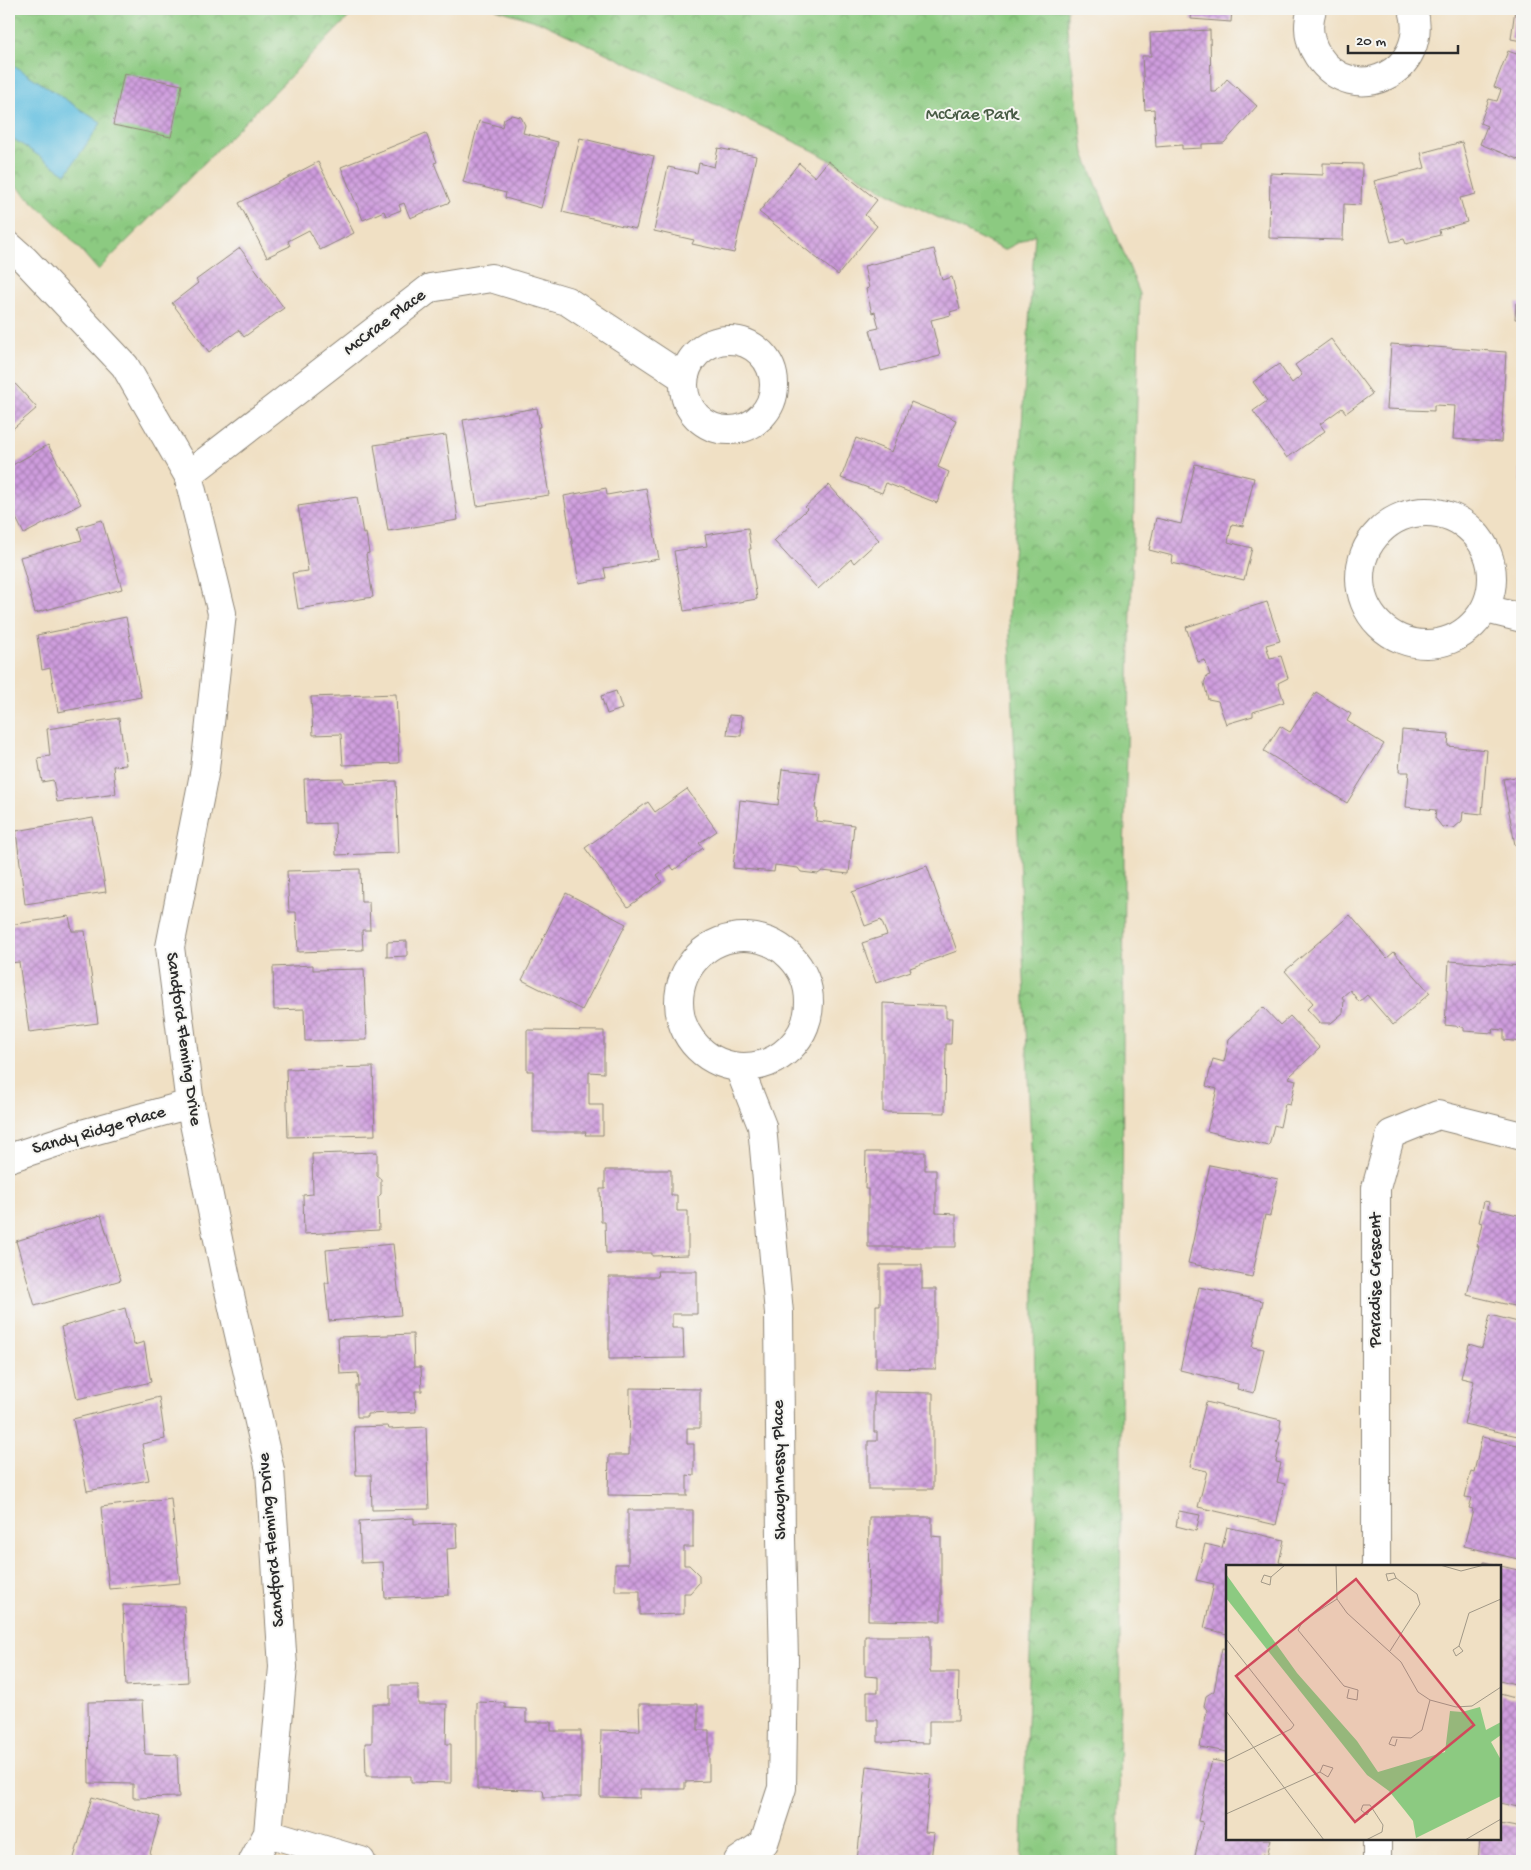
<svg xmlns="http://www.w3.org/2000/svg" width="1531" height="1870" font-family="'Gochi Hand',sans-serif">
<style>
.park{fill:url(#park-crowns);stroke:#5c7a56}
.water{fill:#62bfe0;stroke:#467586}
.building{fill:url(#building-cross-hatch)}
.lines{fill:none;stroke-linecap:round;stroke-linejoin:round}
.minor-casing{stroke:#8e8678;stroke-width:30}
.minor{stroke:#fff;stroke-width:28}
.labels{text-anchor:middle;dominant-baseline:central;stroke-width:4;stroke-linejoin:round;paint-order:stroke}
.park-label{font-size:18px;fill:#485b45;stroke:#f6f6f2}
.street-label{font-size:18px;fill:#2b2b2b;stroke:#f6f6f2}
.inset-road{fill:none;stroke:#a19887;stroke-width:1}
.view{fill:#d1495b;fill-opacity:0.15;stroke:#d1495b;stroke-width:2.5}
.inset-edge{fill:none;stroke:#2b2b2b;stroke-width:2.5}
</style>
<defs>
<pattern id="park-crowns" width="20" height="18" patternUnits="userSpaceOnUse" patternTransform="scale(1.25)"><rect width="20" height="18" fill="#8cca81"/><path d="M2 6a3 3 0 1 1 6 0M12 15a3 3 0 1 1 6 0" fill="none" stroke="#73a46a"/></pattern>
<pattern id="building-cross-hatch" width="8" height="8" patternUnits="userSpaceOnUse" patternTransform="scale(1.25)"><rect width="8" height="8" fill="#cf9dde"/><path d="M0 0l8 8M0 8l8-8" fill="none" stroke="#a880b4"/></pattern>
</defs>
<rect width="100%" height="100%" fill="#f6f6f2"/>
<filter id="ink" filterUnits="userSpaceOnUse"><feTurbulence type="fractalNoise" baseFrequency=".02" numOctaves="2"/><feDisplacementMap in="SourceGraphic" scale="10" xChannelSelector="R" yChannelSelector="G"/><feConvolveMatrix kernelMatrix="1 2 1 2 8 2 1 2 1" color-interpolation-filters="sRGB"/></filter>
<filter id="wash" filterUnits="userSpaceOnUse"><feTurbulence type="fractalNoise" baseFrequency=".0096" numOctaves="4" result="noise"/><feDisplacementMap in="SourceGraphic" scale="20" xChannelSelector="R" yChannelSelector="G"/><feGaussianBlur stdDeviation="1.12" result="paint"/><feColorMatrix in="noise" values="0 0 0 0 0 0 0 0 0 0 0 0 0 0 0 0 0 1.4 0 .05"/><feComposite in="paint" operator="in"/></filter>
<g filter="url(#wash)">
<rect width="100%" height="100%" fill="#f0e0c4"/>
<!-- park -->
<path class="park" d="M 9,9 L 357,9 L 98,270 L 64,231 L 14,184 L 9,182 Z
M 496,9 L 1067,9 L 1067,28 L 1084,153 L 1140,294 L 1124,854 L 1119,1861 L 1021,1861 L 1036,1517 L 1033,1196 L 1009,615 L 1035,234 L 1004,250 L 892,195 L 814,151 L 542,23 Z"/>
<!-- water -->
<path class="water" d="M 9,62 L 101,123 L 66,174 L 9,136 Z"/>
<g id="blocks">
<!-- building -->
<path class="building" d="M 1192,9 L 1232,9 L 1231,22 L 1191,19 Z
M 1515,9 L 1522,9 L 1522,41 L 1511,39 Z
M 1210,30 L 1211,92 L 1216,92 L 1227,79 L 1257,106 L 1224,143 L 1202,144 L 1202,148 L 1182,149 L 1182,145 L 1156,147 L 1154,109 L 1145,110 L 1142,56 L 1151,56 L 1150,33 Z
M 1508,51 L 1522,56 L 1522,161 L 1480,144 L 1487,126 L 1480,123 L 1489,99 L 1497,101 L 1501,90 L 1494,87 Z
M 124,73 L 182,85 L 171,137 L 113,125 Z
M 511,115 L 521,117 L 525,125 L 523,133 L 558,142 L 541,208 L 505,198 L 506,193 L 463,182 L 479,121 L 502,127 L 504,119 Z
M 426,133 L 437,162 L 434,163 L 450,202 L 410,218 L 404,203 L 399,205 L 401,210 L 386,216 L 384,211 L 363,220 L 341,167 Z
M 580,138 L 654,156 L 636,229 L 562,212 Z
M 1462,142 L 1476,194 L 1460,198 L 1467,222 L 1439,230 L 1440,235 L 1406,244 L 1404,239 L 1391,242 L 1374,181 L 1425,168 L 1421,153 Z
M 718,148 L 756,156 L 734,253 L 692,244 L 694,240 L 654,231 L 668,167 L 697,173 L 699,163 L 714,167 Z
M 828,161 L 877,200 L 865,215 L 877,226 L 838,275 L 759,212 L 799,163 L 815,177 Z
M 318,162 L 354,233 L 320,250 L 309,230 L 288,241 L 290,246 L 267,257 L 239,203 Z
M 1323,163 L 1362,164 L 1361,205 L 1344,204 L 1343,240 L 1269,238 L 1270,173 L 1323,175 Z
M 240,248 L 284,308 L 244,337 L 239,330 L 209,352 L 172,303 L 198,283 L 196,280 Z
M 934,249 L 942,280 L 952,277 L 960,309 L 950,312 L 951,315 L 931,320 L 940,356 L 881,371 L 870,330 L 879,328 L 875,312 L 872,313 L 866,289 L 869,288 L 864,266 Z
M 1516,303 L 1522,304 L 1522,319 L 1515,319 Z
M 1331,339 L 1372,394 L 1346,413 L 1342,408 L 1320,424 L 1325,431 L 1287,458 L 1253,411 L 1267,401 L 1253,382 L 1279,364 L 1292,383 L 1302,375 L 1295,365 Z
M 1391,344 L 1506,352 L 1501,442 L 1453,439 L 1455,406 L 1434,405 L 1434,411 L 1387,409 Z
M 9,377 L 37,408 L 9,432 Z
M 1520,394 L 1522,394 L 1522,482 L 1520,482 Z
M 911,402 L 956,420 L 938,467 L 949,472 L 937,503 L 886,483 L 882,493 L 841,478 L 856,438 L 892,452 Z
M 537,408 L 540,427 L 538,427 L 549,495 L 477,506 L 463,420 Z
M 446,435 L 458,520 L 388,531 L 374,445 Z
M 48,445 L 81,504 L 24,534 L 9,504 L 9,467 Z
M 1195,464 L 1254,478 L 1243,526 L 1232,524 L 1228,542 L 1252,548 L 1244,580 L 1172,563 L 1173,556 L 1149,550 L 1156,518 L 1181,524 Z
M 829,485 L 879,540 L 854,563 L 851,559 L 818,589 L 774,541 L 807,509 L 805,507 Z
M 606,488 L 607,495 L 646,488 L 659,559 L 604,568 L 606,578 L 579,583 L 564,496 Z
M 357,497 L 363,534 L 366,533 L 369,553 L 366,554 L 373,597 L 298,609 L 292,573 L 308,571 L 298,506 Z
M 102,520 L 122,589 L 35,613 L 20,557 L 82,540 L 78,527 Z
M 748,528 L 751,549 L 749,549 L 757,599 L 684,611 L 674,551 L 707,546 L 705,535 Z
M 1267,602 L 1280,641 L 1266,645 L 1270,658 L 1281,656 L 1288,678 L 1278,683 L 1284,702 L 1253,712 L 1253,716 L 1226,724 L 1218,701 L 1208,699 L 1204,683 L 1207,676 L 1210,675 L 1205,660 L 1198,662 L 1186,627 Z
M 126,617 L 141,697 L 58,712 L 50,668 L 42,670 L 37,635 Z
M 616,691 L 622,709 L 607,714 L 601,696 Z
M 1316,692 L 1351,714 L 1347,721 L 1384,744 L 1347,803 L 1264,751 L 1280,726 L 1290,732 Z
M 396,694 L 399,763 L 343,765 L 341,734 L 313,735 L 311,697 Z
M 729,715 L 742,716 L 741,736 L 727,735 Z
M 119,718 L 126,765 L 113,766 L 116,794 L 57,802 L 53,780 L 42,782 L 38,758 L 50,756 L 47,729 Z
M 1402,730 L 1449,734 L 1448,746 L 1487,750 L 1482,814 L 1463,812 L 1462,821 L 1454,828 L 1442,827 L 1435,818 L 1436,810 L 1406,807 L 1409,772 L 1399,772 Z
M 782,769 L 820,773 L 815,809 L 817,809 L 816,821 L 854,825 L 849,874 L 822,871 L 818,874 L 801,872 L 798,868 L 775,865 L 774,872 L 733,868 L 740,800 L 778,805 Z
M 1522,776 L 1522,844 L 1515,845 L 1503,779 Z
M 343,778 L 344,783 L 396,781 L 399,853 L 336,855 L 335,823 L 306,824 L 304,779 Z
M 687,789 L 717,831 L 699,843 L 703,848 L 674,870 L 670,865 L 657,875 L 662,882 L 628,907 L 585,848 L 648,802 L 655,812 Z
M 93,818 L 106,892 L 25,904 L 16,831 Z
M 927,866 L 957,951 L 910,968 L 911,971 L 876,983 L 862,943 L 887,935 L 881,920 L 865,926 L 852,892 Z
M 360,869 L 361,902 L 369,902 L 370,930 L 362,930 L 363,950 L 298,952 L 296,912 L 289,912 L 287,871 Z
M 566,893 L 626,924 L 582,1010 L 522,980 Z
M 1350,915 L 1387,958 L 1394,952 L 1430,993 L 1393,1025 L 1367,995 L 1359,1002 L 1350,990 L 1342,997 L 1344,1000 L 1343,1013 L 1331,1023 L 1320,1023 L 1307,1009 L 1313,1003 L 1285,971 Z
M 69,916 L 72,931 L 85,931 L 98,1023 L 29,1032 L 19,962 L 9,963 L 9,925 Z
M 407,941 L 407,956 L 387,957 L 387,942 Z
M 1449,961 L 1522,966 L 1522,1042 L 1504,1040 L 1504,1030 L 1492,1029 L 1493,1033 L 1464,1031 L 1464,1027 L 1445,1025 Z
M 313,965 L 313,970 L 364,969 L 367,1040 L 305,1041 L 304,1009 L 274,1010 L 273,967 Z
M 883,1003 L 946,1006 L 946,1018 L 952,1018 L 951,1044 L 946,1044 L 945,1113 L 883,1112 Z
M 1263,1007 L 1280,1025 L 1290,1016 L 1320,1048 L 1290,1076 L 1289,1078 L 1296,1080 L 1290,1105 L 1285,1104 L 1280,1127 L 1274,1125 L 1269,1146 L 1207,1131 L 1217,1089 L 1206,1086 L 1213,1059 L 1224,1062 L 1229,1039 Z
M 527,1030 L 604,1031 L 604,1073 L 589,1072 L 589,1105 L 603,1105 L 603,1135 L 585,1135 L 586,1132 L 533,1132 L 533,1071 L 527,1071 Z
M 373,1067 L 375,1135 L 288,1137 L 286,1069 Z
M 377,1152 L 377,1176 L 381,1179 L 381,1194 L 378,1197 L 379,1230 L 304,1234 L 303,1195 L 313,1194 L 312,1154 Z
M 866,1152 L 925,1152 L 925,1170 L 936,1170 L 936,1213 L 956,1214 L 956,1247 L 868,1247 L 868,1189 L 865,1189 Z
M 1210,1165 L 1278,1179 L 1270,1216 L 1265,1215 L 1252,1277 L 1188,1263 Z
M 605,1170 L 671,1170 L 671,1195 L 677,1195 L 677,1211 L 688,1211 L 688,1255 L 652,1256 L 652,1253 L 606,1253 L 605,1222 L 601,1222 L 600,1189 L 605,1189 Z
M 1484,1201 L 1489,1202 L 1488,1208 L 1522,1216 L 1522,1308 L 1467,1295 L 1479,1246 L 1477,1246 L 1482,1223 L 1479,1222 Z
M 101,1215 L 121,1280 L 35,1306 L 16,1241 Z
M 393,1244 L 401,1315 L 329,1321 L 325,1283 L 329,1283 L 326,1250 Z
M 880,1265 L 922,1265 L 922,1289 L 936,1289 L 936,1369 L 876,1368 L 876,1305 L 880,1305 Z
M 657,1271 L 697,1271 L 697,1314 L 672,1314 L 672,1328 L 683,1328 L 684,1358 L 609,1359 L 609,1277 L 658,1277 Z
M 1199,1287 L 1263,1301 L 1252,1347 L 1264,1349 L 1254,1393 L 1237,1389 L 1238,1384 L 1180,1370 Z
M 125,1308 L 134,1345 L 144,1342 L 151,1382 L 77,1399 L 61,1327 Z
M 1490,1315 L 1522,1323 L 1522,1437 L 1464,1424 L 1474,1381 L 1461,1378 L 1469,1344 L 1482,1348 Z
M 413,1334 L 414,1367 L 421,1367 L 422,1391 L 415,1391 L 416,1412 L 367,1414 L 367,1417 L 357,1417 L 356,1386 L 359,1386 L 358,1373 L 340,1374 L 338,1337 Z
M 630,1388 L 700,1389 L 700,1428 L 687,1428 L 687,1444 L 694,1444 L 694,1476 L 687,1475 L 687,1496 L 608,1495 L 609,1455 L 629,1455 Z
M 874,1392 L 933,1393 L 933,1489 L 868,1489 L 868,1441 L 877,1441 L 877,1432 L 874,1432 Z
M 159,1397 L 165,1439 L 142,1444 L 149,1480 L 87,1491 L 73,1419 Z
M 1206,1402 L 1281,1420 L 1280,1426 L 1281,1429 L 1278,1440 L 1276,1442 L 1280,1443 L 1276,1462 L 1281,1463 L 1277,1482 L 1285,1484 L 1276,1525 L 1198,1507 L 1207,1471 L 1190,1467 Z
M 388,1426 L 389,1429 L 426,1427 L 429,1509 L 372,1510 L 371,1475 L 356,1475 L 354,1427 Z
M 1482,1437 L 1522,1446 L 1522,1560 L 1464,1546 L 1473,1509 L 1469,1508 L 1472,1498 L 1465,1497 L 1471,1471 L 1474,1472 Z
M 171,1498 L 180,1583 L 109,1589 L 101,1507 Z
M 628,1510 L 693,1510 L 693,1547 L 684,1547 L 684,1565 L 689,1565 L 699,1575 L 699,1583 L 690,1593 L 684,1593 L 684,1614 L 640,1615 L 640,1591 L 615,1591 L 615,1564 L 628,1564 Z
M 1179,1511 L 1200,1515 L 1196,1531 L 1176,1526 Z
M 869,1517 L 932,1517 L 932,1536 L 941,1537 L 941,1621 L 868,1620 Z
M 414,1518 L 414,1524 L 456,1523 L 457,1548 L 447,1549 L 449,1595 L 385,1598 L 383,1562 L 361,1563 L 359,1521 Z
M 1227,1527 L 1284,1540 L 1279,1562 L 1282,1562 L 1281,1566 L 1227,1566 L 1227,1634 L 1204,1628 L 1214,1584 L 1196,1580 L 1205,1544 L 1222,1548 Z
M 1484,1562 L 1522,1571 L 1522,1686 L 1500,1680 L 1500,1566 L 1483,1566 Z
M 123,1605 L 184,1606 L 188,1682 L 126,1686 Z
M 865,1636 L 930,1636 L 930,1672 L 959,1672 L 958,1721 L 929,1721 L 929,1743 L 878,1742 L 878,1720 L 867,1720 L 867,1692 L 878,1692 L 878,1677 L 865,1676 Z
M 1222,1648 L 1227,1649 L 1227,1752 L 1200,1747 L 1207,1710 L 1204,1706 L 1206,1696 L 1214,1691 Z
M 390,1685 L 418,1685 L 418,1704 L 447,1704 L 446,1744 L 451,1744 L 451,1783 L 411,1782 L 411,1776 L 366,1776 L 365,1743 L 372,1743 L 372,1704 L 390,1704 Z
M 1500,1694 L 1522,1700 L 1522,1808 L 1500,1803 Z
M 142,1701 L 145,1754 L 177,1755 L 179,1797 L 133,1798 L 133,1784 L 89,1783 L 88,1702 Z
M 477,1702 L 505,1703 L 505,1708 L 526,1709 L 526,1722 L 551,1722 L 551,1731 L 581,1731 L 581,1797 L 544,1797 L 543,1790 L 477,1789 Z
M 639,1704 L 698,1704 L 698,1730 L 709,1730 L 709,1781 L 685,1782 L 685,1789 L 640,1789 L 640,1798 L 600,1797 L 601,1730 L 640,1731 Z
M 1212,1760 L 1227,1763 L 1227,1839 L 1271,1839 L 1267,1856 L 1263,1854 L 1262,1861 L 1194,1860 L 1203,1822 L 1198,1821 Z
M 867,1766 L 931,1774 L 925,1832 L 934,1833 L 931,1861 L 857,1861 Z
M 92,1797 L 160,1817 L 148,1861 L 73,1861 Z
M 1500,1824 L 1522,1828 L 1522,1861 L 1478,1861 L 1480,1839 L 1500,1839 Z"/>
</g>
</g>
<g filter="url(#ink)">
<use href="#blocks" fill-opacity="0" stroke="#8e8678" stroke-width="1"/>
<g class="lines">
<defs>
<path id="minor" d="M 1312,9 C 1307,25 1308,41 1318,56 C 1353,109 1431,72 1413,9
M 9,246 L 25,260 L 125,366 L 188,475 L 222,613 L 205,769 L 170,947 L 190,1104 L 225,1273 L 270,1470 L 283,1667 L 268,1833 L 253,1861
M684 385a45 45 0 1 1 90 0a45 45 0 1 1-90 0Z
M 188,475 L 430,288 L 491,278 L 567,301 L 684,378
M1360 578a66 66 0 1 1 132 0a66 66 0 1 1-132 0Z
M 1486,609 L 1522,618
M679 1002a65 65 0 1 1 130 0a65 65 0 1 1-130 0Z
M 9,1158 L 82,1134 L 190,1104
M 1376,1566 L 1376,1188 L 1391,1134 L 1438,1115 L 1522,1136
M 268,1833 L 361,1861
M 1377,1839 L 1377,1861
M 738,1861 L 764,1843 L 782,1788 L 784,1660 L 781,1539 L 779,1313 L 762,1126 L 739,1068"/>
</defs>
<!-- minor casing -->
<use href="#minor" class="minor-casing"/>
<!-- minor -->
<use href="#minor" class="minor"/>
</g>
</g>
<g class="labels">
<!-- park labels -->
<g class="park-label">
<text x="972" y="115">McCrae Park</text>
</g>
<!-- street labels -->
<g class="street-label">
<text transform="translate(385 323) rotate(-37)">McCrae Place</text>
<text transform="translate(183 1039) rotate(82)">Sandford Fleming Drive</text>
<text transform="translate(99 1131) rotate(-16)">Sandy Ridge Place</text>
<text transform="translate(1376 1280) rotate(-90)">Paradise Crescent</text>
<text transform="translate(780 1470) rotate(-91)">Shaughnessy Place</text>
<text transform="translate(272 1540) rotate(-95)">Sandford Fleming Drive</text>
</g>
</g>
<!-- overview -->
<g transform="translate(1226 1565)">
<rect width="275" height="275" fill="#f0e0c4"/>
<path d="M 0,9 L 71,108 L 131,176 L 152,207 L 219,187 L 224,146 L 236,147 L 254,142 L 260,165 L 275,157 L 275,170 L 265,177 L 275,195 L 275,231 L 190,273 L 187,256 L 180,247 L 163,226 L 141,210 L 0,33 Z" fill="#8cca81"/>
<path class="inset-road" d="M 110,0 L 111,34 L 121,48 L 175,97 L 192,127 L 204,135 L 230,142 L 246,141 L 275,122M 214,0 L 235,6 L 258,0M 45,12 L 38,10 L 35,17 L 44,20 L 45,12 L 59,0M 111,34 L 77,56 L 72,65 L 118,121 L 132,125 L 131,135 L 121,133 L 123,124M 0,74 L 68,160 L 65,164 L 0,196M 233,81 L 237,86 L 230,91 L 227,85 L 233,81 L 243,48 L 275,34M 164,86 L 194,39 L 191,29 L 170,13 L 168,8 L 160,9 L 162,16 L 170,13M 0,146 L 98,275M 171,174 L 169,181 L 163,179 L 166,172 L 185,173 L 196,165 L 204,135M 0,249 L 94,207 L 97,200 L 107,203 L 102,212 L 94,207M 140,275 L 156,267 L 157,260 L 144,240 L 137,240 L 135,245 L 141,250 L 145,243M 239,275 L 275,254"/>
<path class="view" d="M 130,14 L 248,160 L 129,257 L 10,111 Z"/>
<rect width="275" height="275" class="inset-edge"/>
</g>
<!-- margin -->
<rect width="1531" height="1870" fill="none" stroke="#f6f6f2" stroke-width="30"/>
<!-- scale -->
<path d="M1348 45v8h110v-8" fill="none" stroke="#2b2b2b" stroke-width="2.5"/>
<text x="1356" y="45" font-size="15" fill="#2b2b2b" stroke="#f6f6f2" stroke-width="4" paint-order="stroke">20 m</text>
</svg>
